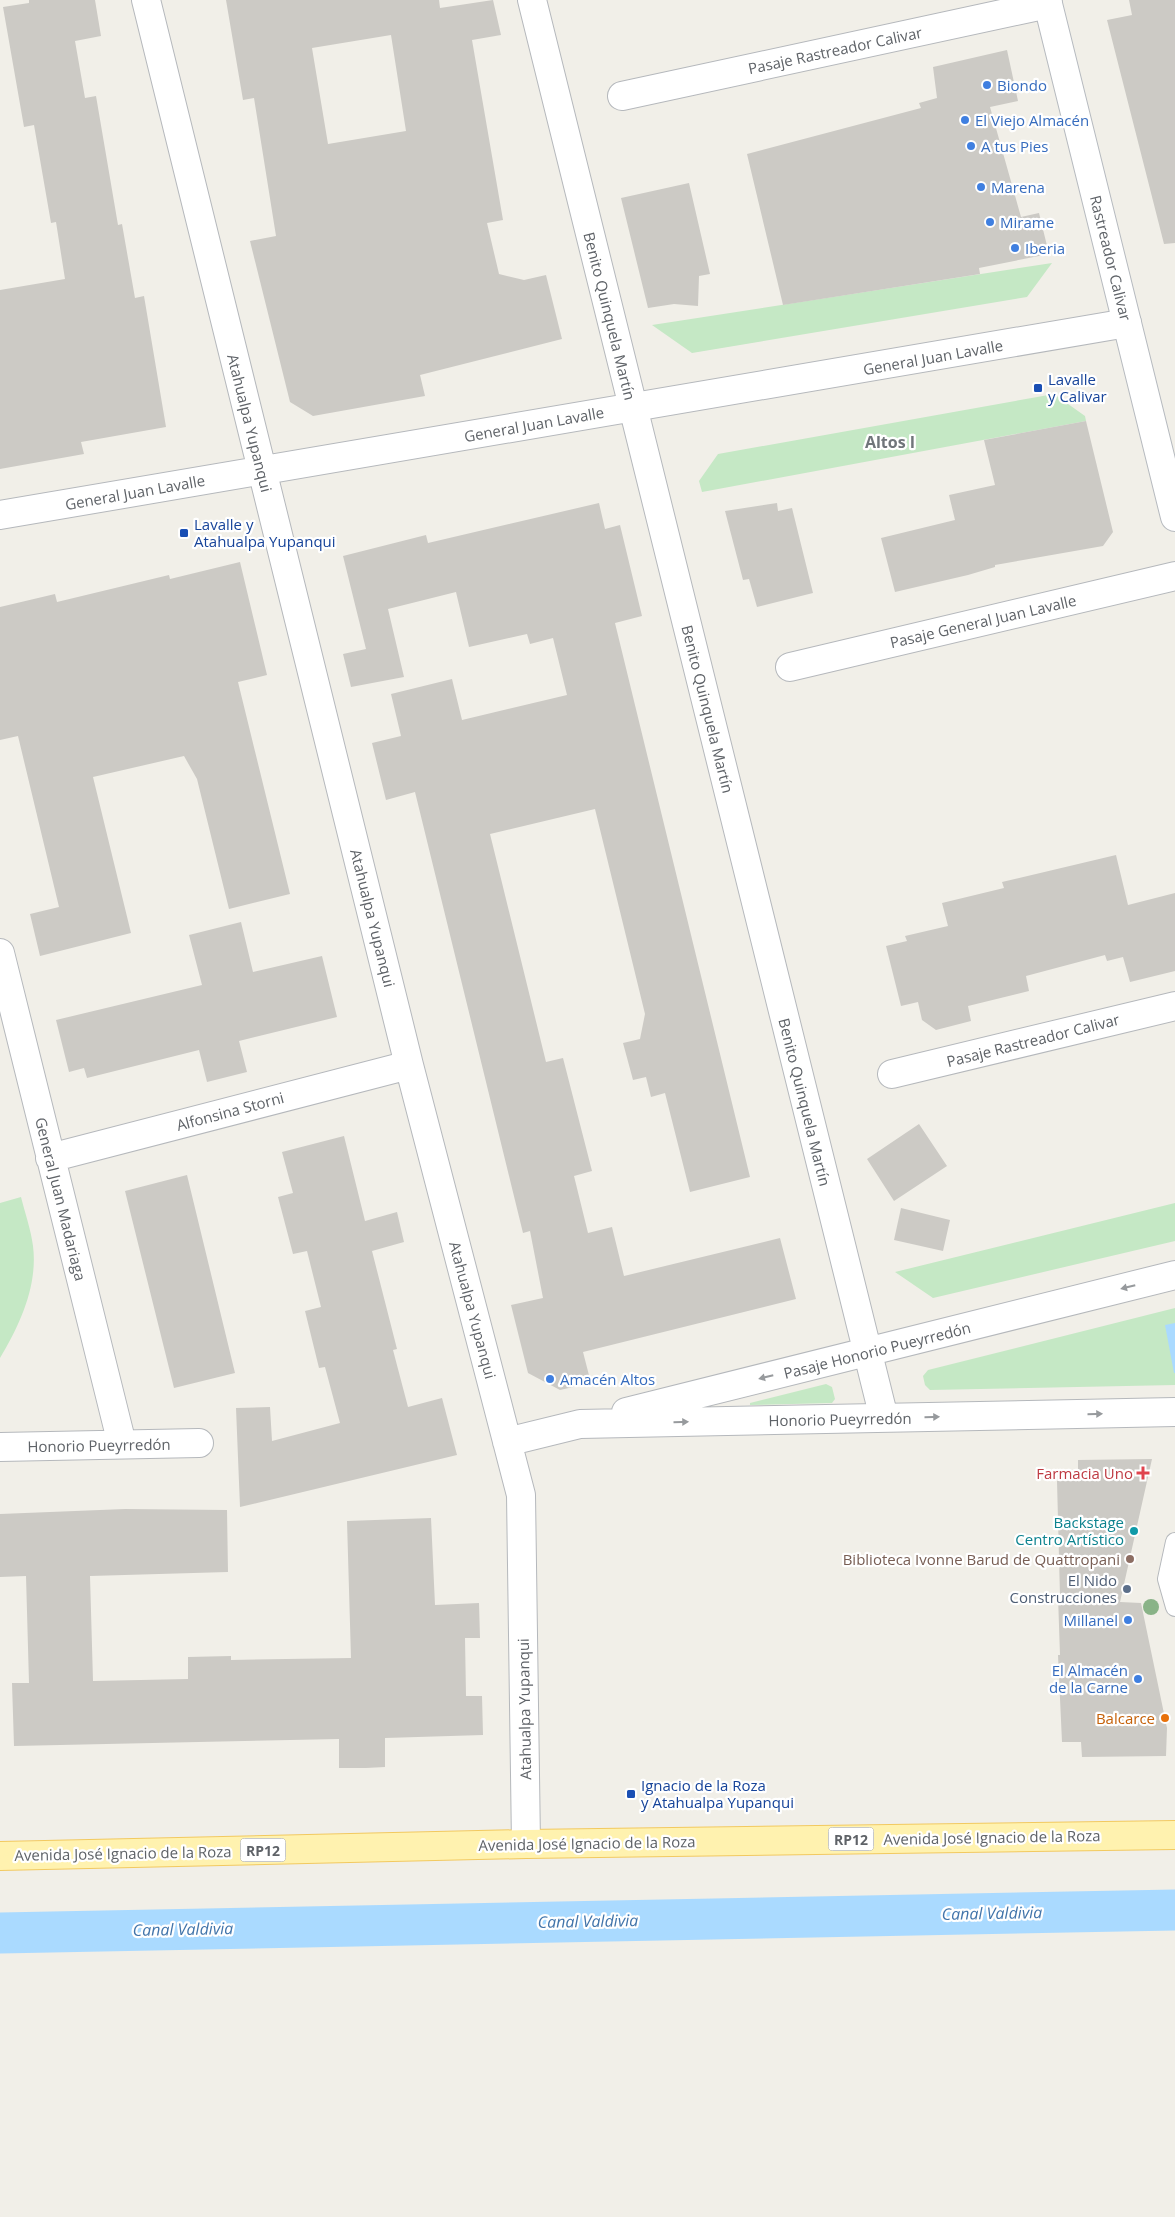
<svg xmlns="http://www.w3.org/2000/svg" width="1175" height="2217" font-family="'Open Sans',sans-serif">
<style>
.green{fill:#c5e8c5}
.water{fill:#aadaff}
.lines{fill:none;stroke-linecap:round;stroke-linejoin:round}
.canal{stroke:#aadaff;stroke-width:41}
.building{fill:#cccac5;fill-rule:evenodd}
.service-casing{stroke:#b5b8bc;stroke-width:20}
.minor-casing{stroke:#b5b8bc;stroke-width:30}
.secondary-casing{stroke:#b6babf;stroke-width:30}
.primary-casing{stroke:#f2c960;stroke-width:30}
.service{stroke:#fff;stroke-width:18}
.minor{stroke:#fff;stroke-width:28}
.secondary{stroke:#fff;stroke-width:28}
.primary{stroke:#fff2af;stroke-width:28}
.tree{fill:#89b387}
.oneway{fill:#979a9d}
.shop-dot{fill:#3f7fe0;stroke:#fff;stroke-width:2}
.transit-dot{fill:#1a4fb4;stroke:#fff;stroke-width:2}
.health-dot{fill:#e0444e;stroke:#fff;stroke-width:2}
.culture-dot{fill:#0f9aa8;stroke:#fff;stroke-width:2}
.education-dot{fill:#8d6e63;stroke:#fff;stroke-width:2}
.service-dot{fill:#5c6f8a;stroke:#fff;stroke-width:2}
.food-dot{fill:#e8710a;stroke:#fff;stroke-width:2}
.labels{text-anchor:middle;dominant-baseline:central;stroke-width:4.5;stroke-linejoin:round;paint-order:stroke}
.shield{fill:#fff;stroke:#8f9295;stroke-width:1}
.shield-label{font-size:14px;font-weight:bold;fill:#5f6368}
.street-label{font-size:15px;fill:#5f6368;stroke:#fff}
.shop-label{font-size:15px;fill:#366cbe;stroke:#fff;text-anchor:start}
.transit-label{font-size:15px;fill:#164399;stroke:#fff;text-anchor:start}
.health-label{font-size:15px;fill:#be3a42;stroke:#fff;text-anchor:end}
.culture-label{font-size:15px;fill:#0d838f;stroke:#fff;text-anchor:end}
.education-label{font-size:15px;fill:#785e54;stroke:#fff;text-anchor:end}
.service-label{font-size:15px;fill:#4e5e75;stroke:#fff;text-anchor:end}
.food-label{font-size:15px;fill:#c56008;stroke:#fff;text-anchor:end}
.neighbourhood-label{font-size:16px;font-weight:bold;fill:#70757a;stroke:#fff}
.water-label{font-size:16px;font-style:italic;fill:#4174aa;stroke:#fff}
</style>
<rect width="100%" height="100%" fill="#f1efe8"/>
<!-- green -->
<path class="green" d="M 1052,263 L 1027,297 L 692,353 L 652,325 Z
M 1054,394 L 1085,416 L 1086,421 L 702,492 L 699,481 L 718,454 Z
M 21,1197 C 25,1213 31,1230 33,1246 C 38,1285 20,1325 0,1358 L 0,1203 Z
M 1175,1203 L 1175,1241 L 933,1298 L 895,1272 Z
M 1175,1308 L 1175,1385 L 930,1390 L 925,1385 L 923,1376 L 928,1370 Z
M 826,1384 L 832,1387 L 835,1399 L 832,1403 L 750,1405 L 750,1403 Z"/>
<!-- water -->
<path class="water" d="M 1175,1323 L 1175,1373 L 1174,1373 L 1165,1325 Z"/>
<g class="lines">
<!-- canal -->
<path class="canal" d="M 0,1933 L 1175,1910"/>
</g>
<!-- building -->
<path class="building" d="M 29,0 L 95,0 L 101,36 L 75,41 L 85,98 L 96,96 L 118,225 L 122,224 L 135,298 L 144,296 L 166,427 L 81,442 L 84,454 L 0,469 L 0,290 L 65,279 L 56,222 L 51,223 L 34,125 L 24,127 L 3,7 L 29,3 Z
M 226,0 L 439,0 L 440,8 L 493,0 L 501,35 L 472,40 L 503,220 L 487,223 L 499,274 L 524,280 L 546,275 L 562,339 L 420,375 L 425,396 L 313,416 L 290,402 L 250,241 L 276,236 L 254,98 L 243,100 ZM 391,35 L 406,131 L 328,144 L 312,48 Z
M 1129,0 L 1175,0 L 1175,243 L 1164,244 L 1107,20 L 1132,15 Z
M 1007,50 L 1018,101 L 990,107 L 1021,217 L 1039,213 L 1049,254 L 979,268 L 980,274 L 783,305 L 747,154 L 921,108 L 919,103 L 937,98 L 933,67 Z
M 689,183 L 710,274 L 699,276 L 698,306 L 674,304 L 648,308 L 621,198 Z
M 1086,421 L 1113,532 L 1103,546 L 995,565 L 995,567 L 968,575 L 895,592 L 881,538 L 955,520 L 949,495 L 995,485 L 984,440 Z
M 599,503 L 605,529 L 620,525 L 642,616 L 615,623 L 750,1177 L 690,1192 L 665,1093 L 651,1097 L 646,1077 L 633,1080 L 623,1043 L 640,1039 L 645,1014 L 595,809 L 490,834 L 546,1062 L 563,1058 L 592,1171 L 574,1176 L 588,1233 L 612,1227 L 624,1276 L 780,1238 L 796,1299 L 583,1352 L 591,1383 L 560,1390 L 528,1373 L 511,1305 L 543,1298 L 530,1231 L 523,1233 L 415,792 L 386,800 L 372,743 L 401,736 L 391,694 L 452,679 L 462,720 L 567,695 L 553,638 L 530,644 L 527,634 L 469,647 L 456,592 L 388,609 L 404,677 L 351,687 L 343,654 L 366,649 L 343,556 L 426,535 L 428,543 Z
M 777,503 L 778,511 L 792,508 L 813,593 L 757,607 L 749,579 L 743,580 L 725,511 Z
M 240,562 L 267,675 L 238,682 L 290,894 L 229,909 L 197,779 L 184,756 L 93,777 L 131,933 L 40,956 L 30,914 L 59,907 L 18,736 L 0,740 L 0,607 L 55,594 L 57,602 L 169,575 L 170,579 Z
M 1116,855 L 1128,905 L 1175,893 L 1175,971 L 1130,982 L 1123,957 L 1107,961 L 1105,955 L 1026,976 L 1029,991 L 968,1006 L 971,1021 L 936,1030 L 922,1020 L 918,1002 L 901,1006 L 886,946 L 907,941 L 905,936 L 948,926 L 942,903 L 1004,888 L 1002,882 Z
M 241,922 L 253,972 L 322,956 L 337,1017 L 239,1041 L 247,1072 L 207,1082 L 199,1050 L 87,1078 L 84,1068 L 69,1072 L 56,1020 L 202,985 L 189,935 Z
M 919,1124 L 947,1166 L 894,1201 L 867,1159 Z
M 344,1136 L 365,1221 L 397,1212 L 404,1242 L 372,1251 L 397,1349 L 393,1350 L 408,1407 L 442,1398 L 457,1455 L 240,1507 L 236,1408 L 270,1407 L 272,1441 L 340,1423 L 325,1367 L 319,1368 L 305,1311 L 321,1307 L 307,1251 L 293,1254 L 278,1197 L 293,1193 L 282,1152 Z
M 187,1175 L 235,1373 L 174,1388 L 125,1191 Z
M 901,1208 L 950,1220 L 943,1251 L 894,1240 Z
M 1152,1459 L 1120,1602 L 1141,1603 L 1167,1728 L 1166,1756 L 1082,1757 L 1081,1742 L 1062,1742 L 1058,1655 L 1060,1655 L 1058,1596 L 1060,1596 L 1057,1481 L 1078,1480 L 1078,1460 Z
M 125,1509 L 227,1510 L 228,1572 L 90,1576 L 93,1681 L 188,1679 L 188,1657 L 231,1656 L 231,1660 L 351,1658 L 347,1521 L 431,1518 L 435,1605 L 479,1603 L 480,1638 L 465,1638 L 466,1696 L 482,1696 L 483,1735 L 385,1738 L 385,1767 L 366,1768 L 339,1768 L 339,1739 L 14,1746 L 12,1683 L 29,1683 L 26,1576 L 0,1577 L 0,1514 Z"/>
<g class="lines">
<defs>
<path id="service" d="M 1175,1542 L 1167,1579 L 1175,1607"/>
<path id="minor" d="M 146,0 L 409,1065 L 521,1495 L 526,1844
M 532,0 L 884,1418
M 622,96 L 1048,4
M 0,515 L 1127,323
M 790,667 L 1175,576
M 0,953 L 122,1444
M 892,1074 L 1175,1006
M 50,1158 L 409,1065
M 626,1412 L 1175,1275
M 507,1442 L 580,1424 L 1175,1412
M 0,1447 L 199,1443"/>
<path id="secondary" d="M 1047,0 L 1175,517"/>
<path id="primary" d="M 0,1856 L 526,1844 L 1175,1835"/>
</defs>
<!-- service casing -->
<use href="#service" class="service-casing"/>
<!-- minor casing -->
<use href="#minor" class="minor-casing"/>
<!-- secondary casing -->
<use href="#secondary" class="secondary-casing"/>
<!-- primary casing -->
<use href="#primary" class="primary-casing"/>
<!-- service -->
<use href="#service" class="service"/>
<!-- minor -->
<use href="#minor" class="minor"/>
<!-- secondary -->
<use href="#secondary" class="secondary"/>
<!-- primary -->
<use href="#primary" class="primary"/>
</g>
<!-- trees -->
<circle class="tree" cx="1151" cy="1607" r="8"/>
<!-- one-way arrows -->
<defs><path id="oneway-solid" d="M-6-.8H1V-3.2L6.5 0L1 3.2V.8H-6Z" transform="scale(1.25)"/></defs>
<g class="oneway">
<use href="#oneway-solid" transform="translate(1128 1287) rotate(166)"/>
<use href="#oneway-solid" transform="translate(766 1377) rotate(166)"/>
<use href="#oneway-solid" transform="translate(1095 1414) rotate(-1)"/>
<use href="#oneway-solid" transform="translate(932 1417) rotate(-1)"/>
<use href="#oneway-solid" transform="translate(681 1422) rotate(-1)"/>
</g>
<!-- markers -->
<g class="shop-dot">
<circle cx="987" cy="85" r="5"/>
<circle cx="965" cy="120" r="5"/>
<circle cx="971" cy="146" r="5"/>
<circle cx="981" cy="187" r="5"/>
<circle cx="990" cy="222" r="5"/>
<circle cx="1015" cy="248" r="5"/>
<circle cx="550" cy="1379" r="5"/>
<circle cx="1128" cy="1620" r="5"/>
<circle cx="1138" cy="1679" r="5"/>
</g>
<g class="transit-dot">
<rect x="1033" y="383" width="10" height="10" rx="2.5"/>
<rect x="179" y="528" width="10" height="10" rx="2.5"/>
<rect x="626" y="1789" width="10" height="10" rx="2.5"/>
</g>
<path class="health-dot" d="M1140.5 1465.5h5v5h5v5h-5v5h-5v-5h-5v-5h5z"/>
<circle class="culture-dot" cx="1134" cy="1531" r="5"/>
<circle class="education-dot" cx="1130" cy="1559" r="5"/>
<circle class="service-dot" cx="1127" cy="1589" r="5"/>
<circle class="food-dot" cx="1165" cy="1718" r="5"/>
<g class="labels">
<!-- shield labels -->
<g class="shield">
<rect x="828.5" y="1827.5" width="45" height="23" rx="4"/>
<rect x="240.5" y="1838.5" width="45" height="23" rx="4"/>
</g>
<g class="shield-label">
<text x="851" y="1839">RP12</text>
<text x="263" y="1850">RP12</text>
</g>
<!-- street labels -->
<g class="street-label">
<text transform="translate(835 50) rotate(-12)">Pasaje Rastreador Calivar</text>
<text transform="translate(1111 258) rotate(76)">Rastreador Calivar</text>
<text transform="translate(610 316) rotate(76)">Benito Quinquela Martín</text>
<text transform="translate(933 357) rotate(-10)">General Juan Lavalle</text>
<text transform="translate(250 423) rotate(76)">Atahualpa Yupanqui</text>
<text transform="translate(534 424) rotate(-10)">General Juan Lavalle</text>
<text transform="translate(135 492) rotate(-10)">General Juan Lavalle</text>
<text transform="translate(983 621) rotate(-13)">Pasaje General Juan Lavalle</text>
<text transform="translate(708 709) rotate(76)">Benito Quinquela Martín</text>
<text transform="translate(373 918) rotate(76)">Atahualpa Yupanqui</text>
<text transform="translate(1033 1040) rotate(-14)">Pasaje Rastreador Calivar</text>
<text transform="translate(805 1102) rotate(76)">Benito Quinquela Martín</text>
<text transform="translate(230 1111) rotate(-15)">Alfonsina Storni</text>
<text transform="translate(61 1199) rotate(76)">General Juan Madariaga</text>
<text transform="translate(473 1310) rotate(75)">Atahualpa Yupanqui</text>
<text transform="translate(877 1350) rotate(-14)">Pasaje Honorio Pueyrredón</text>
<text transform="translate(840 1419) rotate(-1)">Honorio Pueyrredón</text>
<text transform="translate(99 1445) rotate(-1)">Honorio Pueyrredón</text>
<text transform="translate(524 1709) rotate(-91)">Atahualpa Yupanqui</text>
<text transform="translate(992 1837) rotate(-1)">Avenida José Ignacio de la Roza</text>
<text transform="translate(587 1843) rotate(-1)">Avenida José Ignacio de la Roza</text>
<text transform="translate(123 1853) rotate(-1)">Avenida José Ignacio de la Roza</text>
</g>
<!-- shop labels -->
<g class="shop-label">
<text x="997" y="85">Biondo</text>
<text x="975" y="120">El Viejo Almacén</text>
<text x="981" y="146">A tus Pies</text>
<text x="991" y="187">Marena</text>
<text x="1000" y="222">Mirame</text>
<text x="1025" y="248">Iberia</text>
<text x="560" y="1379">Amacén Altos</text>
<text x="1118" y="1620" text-anchor="end">Millanel</text>
<text x="1128" y="1670" text-anchor="end">El Almacén<tspan x="1128" dy="17">de la Carne</tspan></text>
</g>
<!-- transit labels -->
<g class="transit-label">
<text x="1048" y="379">Lavalle<tspan x="1048" dy="17">y Calivar</tspan></text>
<text x="194" y="524">Lavalle y<tspan x="194" dy="17">Atahualpa Yupanqui</tspan></text>
<text x="641" y="1785">Ignacio de la Roza<tspan x="641" dy="17">y Atahualpa Yupanqui</tspan></text>
</g>
<!-- health labels -->
<g class="health-label">
<text x="1133" y="1473">Farmacia Uno</text>
</g>
<!-- culture labels -->
<g class="culture-label">
<text x="1124" y="1522">Backstage<tspan x="1124" dy="17">Centro Artístico</tspan></text>
</g>
<!-- education labels -->
<g class="education-label">
<text x="1120" y="1559">Biblioteca Ivonne Barud de Quattropani</text>
</g>
<!-- service labels -->
<g class="service-label">
<text x="1117" y="1580">El Nido<tspan x="1117" dy="17">Construcciones</tspan></text>
</g>
<!-- food labels -->
<g class="food-label">
<text x="1155" y="1718">Balcarce</text>
</g>
<!-- neighbourhood labels -->
<g class="neighbourhood-label">
<text x="890" y="442">Altos I</text>
</g>
<!-- water labels -->
<g class="water-label">
<text transform="translate(992 1913) rotate(-1)">Canal Valdivia</text>
<text transform="translate(588 1921) rotate(-1)">Canal Valdivia</text>
<text transform="translate(183 1929) rotate(-1)">Canal Valdivia</text>
</g>
</g>
</svg>
